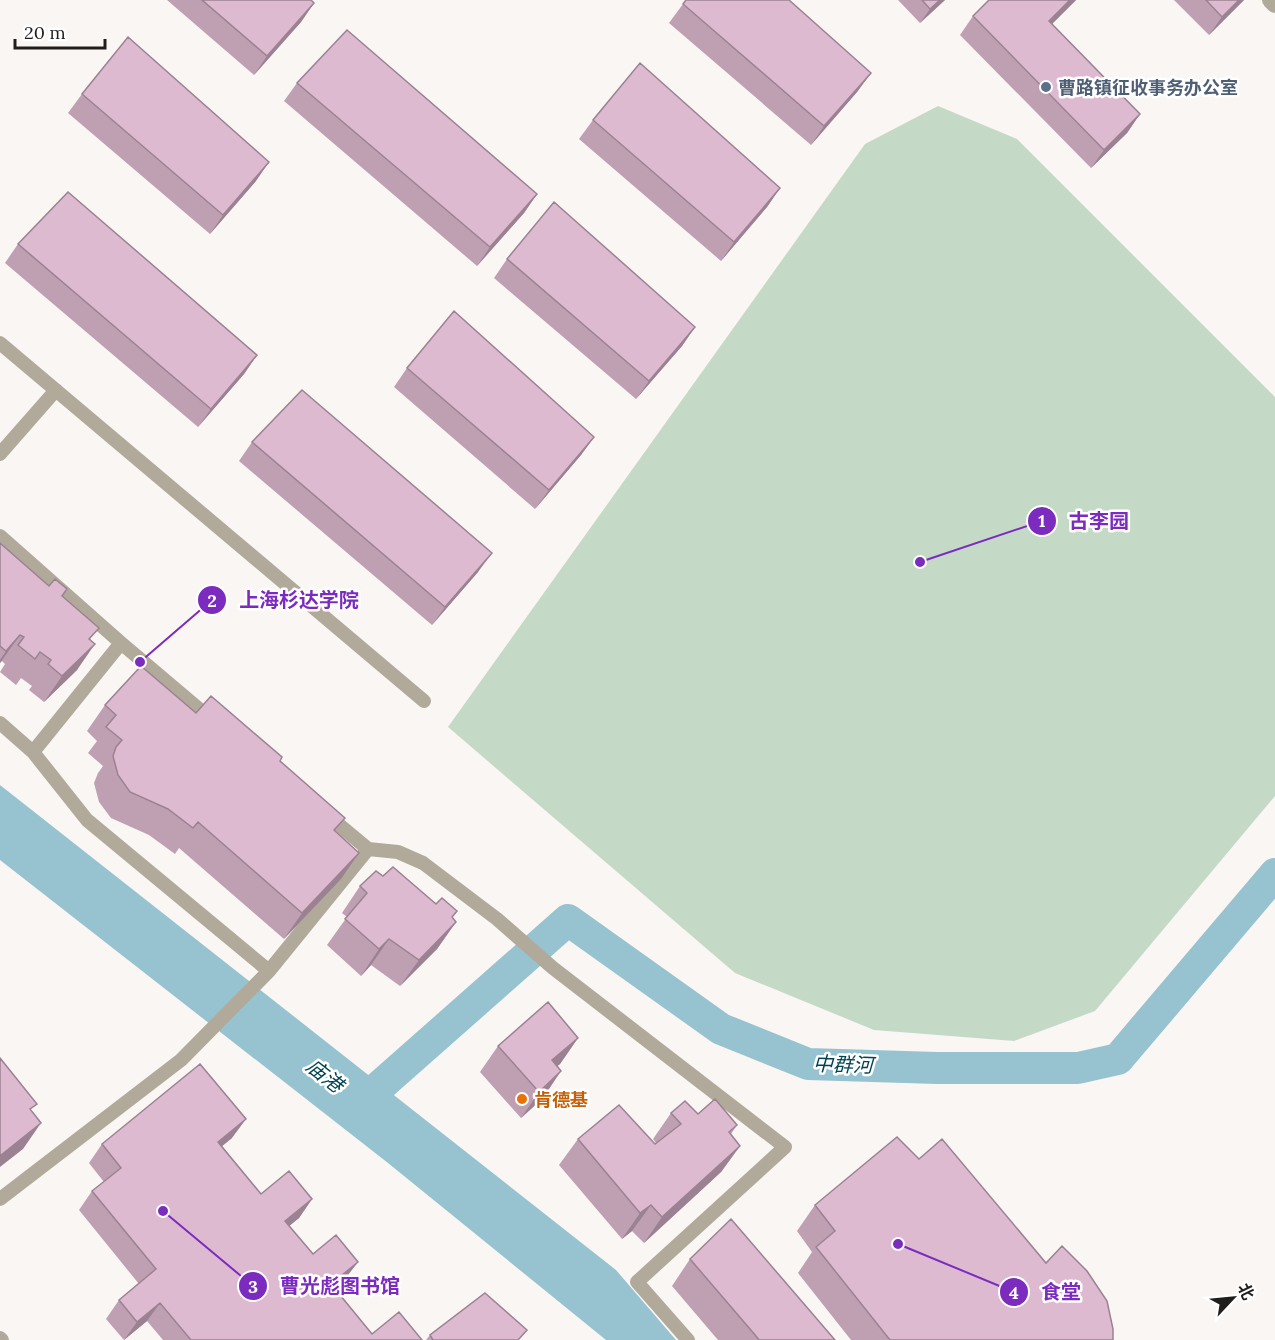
<svg xmlns="http://www.w3.org/2000/svg" width="1275" height="1340" font-family="Lora,'Noto Sans SC',serif">
<style>
.green{fill:#c5d9c7}
.water{fill:#97c3d1}
.lines{fill:none;stroke-linecap:round;stroke-linejoin:round}
.canal{stroke:#97c3d1;stroke-width:32}
.service{stroke:#b1aa9b;stroke-width:14}
.tertiary{stroke:#b1aa9b;stroke-width:18}
.wall{fill:#bfa0b3}
.shaded-wall{fill:#9b8292}
.building{fill:#debad0;stroke:#9b8292;stroke-width:1.5}
.service-dot{fill:#5c6f8a;stroke:#fff;stroke-width:2}
.food-dot{fill:#e8710a;stroke:#fff;stroke-width:2}
.labels{text-anchor:middle;dominant-baseline:central;stroke-width:5;stroke-linejoin:round;paint-order:stroke}
.service-label{font-size:18px;font-weight:bold;fill:#4e5e75;stroke:#fff;text-anchor:start}
.food-label{font-size:18px;font-weight:bold;fill:#c56008;stroke:#fff;text-anchor:start}
.water-label{font-size:20px;font-style:italic;fill:#014454;stroke:#fff}
.leader{fill:none;stroke:#7b2cbf;stroke-width:2}
.callout-dot{fill:#7b2cbf;stroke:#fff;stroke-width:2}
.mark-label{font-size:18px;text-anchor:middle;font-weight:bold;fill:#fff}
.callout-label{font-size:20px;text-anchor:middle;font-weight:bold;fill:#7b2cbf;stroke:#fff;stroke-width:5;stroke-linejoin:round;paint-order:stroke}
</style>
<rect width="100%" height="100%" fill="#faf6f3"/>
<!-- green -->
<path class="green" d="M 938,106 L 1017,139 L 1275,397 L 1275,796 L 1095,1011 L 1014,1041 L 874,1030 L 735,973 L 448,727 L 865,144 Z"/>
<!-- water -->
<path class="water" d="M 0,785 L 616,1270 L 676,1340 L 606,1340 L 388,1163 L 0,860 Z"/>
<g class="lines">
<!-- canal -->
<path class="canal" d="M 363,1101 L 568,920 L 721,1029 L 808,1064 L 937,1068 L 1078,1068 L 1118,1059 L 1275,874"/>
<!-- service -->
<path class="service" d="M 0,343 L 424,701
M 0,454 L 56,390
M 0,536 L 121,643 L 212,720
M 0,723 L 33,752 L 87,820 L 269,971 L 368,849
M 33,752 L 121,643
M 326,814 L 368,849 L 398,852 L 423,863 L 497,919 L 553,968 L 785,1147 L 637,1282 L 688,1340
M 0,1199 L 181,1060 L 269,971
M 0,1338 L 2,1340"/>
<!-- tertiary -->
<path class="tertiary" d="M 1271,0 L 1275,4"/>
</g>
<!-- wall -->
<path class="wall" d="M 167,0 L 311,0 L 314,3 L 301,22 L 254,75 Z
M 898,0 L 945,0 L 920,23 Z
M 989,0 L 1076,0 L 1052,24 L 1140,114 L 1127,133 L 1091,168 L 960,35 L 973,16 Z
M 1174,0 L 1244,0 L 1209,35 Z
M 683,4 L 871,73 L 857,92 L 811,145 L 669,23 Z
M 297,83 L 537,194 L 524,213 L 477,266 L 284,101 Z
M 82,94 L 256,181 L 210,234 L 68,113 Z
M 593,120 L 780,188 L 767,207 L 721,261 L 579,139 Z
M 18,244 L 257,355 L 244,374 L 198,427 L 5,263 Z
M 507,259 L 695,327 L 682,346 L 636,399 L 494,278 Z
M 407,368 L 594,437 L 581,455 L 535,509 L 394,387 Z
M 252,442 L 478,572 L 432,625 L 239,461 Z
M 0,543 L 49,586 L 62,596 L 91,640 L 77,670 L 44,702 L 29,690 L 32,686 L 21,678 L 16,685 L 0,672 L 5,664 L 2,661 L 0,663 Z
M 105,705 L 196,713 L 280,761 L 345,818 L 335,831 L 341,879 L 284,939 L 179,848 L 175,854 L 149,835 L 111,818 L 99,802 L 94,783 L 98,773 L 103,766 L 88,753 L 97,741 L 87,731 Z
M 383,876 L 436,904 L 457,911 L 452,917 L 456,922 L 437,949 L 400,986 L 371,965 L 361,976 L 327,945 L 347,917 L 342,913 L 360,886 Z
M 578,1038 L 560,1064 L 557,1066 L 543,1098 L 521,1118 L 480,1072 L 498,1046 Z
M 671,1113 L 698,1114 L 737,1125 L 731,1134 L 740,1146 L 721,1172 L 644,1243 L 632,1231 L 622,1239 L 559,1165 L 578,1139 L 655,1144 L 656,1143 L 653,1139 Z
M 232,1138 L 222,1146 L 261,1194 L 312,1199 L 299,1218 L 289,1226 L 313,1254 L 358,1262 L 344,1280 L 335,1288 L 372,1334 L 422,1340 L 163,1340 L 147,1321 L 124,1340 L 106,1319 L 119,1300 L 139,1284 L 79,1210 L 92,1191 L 104,1182 L 89,1163 L 102,1144 Z
M 919,1159 L 1046,1263 L 1113,1340 L 851,1340 L 798,1273 L 812,1252 L 797,1231 L 815,1205 Z
M 690,1259 L 835,1340 L 718,1340 L 672,1286 Z
M 430,1335 L 520,1340 L 426,1340 Z"/>
<!-- shaded-wall -->
<path class="shaded-wall" d="M 940,0 L 945,0 L 920,23 L 930,9 Z
M 1070,0 L 1076,0 L 1036,40 L 1049,21 Z
M 1239,0 L 1244,0 L 1209,35 L 1222,17 Z
M 314,3 L 301,22 L 254,75 L 267,56 Z
M 871,73 L 857,92 L 811,145 L 824,126 Z
M 1140,114 L 1127,133 L 1091,168 L 1104,150 Z
M 269,162 L 256,181 L 210,234 L 223,215 Z
M 780,188 L 767,207 L 721,261 L 734,242 Z
M 537,194 L 524,213 L 477,266 L 490,247 Z
M 695,327 L 682,346 L 636,399 L 649,381 Z
M 257,355 L 244,374 L 198,427 L 211,409 Z
M 594,437 L 581,455 L 535,509 L 549,490 Z
M 492,553 L 478,572 L 432,625 L 445,607 Z
M 20,635 L 0,663 L 0,660 L 6,651 Z
M 95,644 L 77,670 L 44,702 L 62,676 Z
M 359,853 L 341,879 L 284,939 L 302,913 Z
M 456,922 L 437,949 L 400,986 L 419,960 Z
M 389,939 L 371,965 L 361,976 L 379,949 Z
M 578,1038 L 560,1064 L 533,1086 L 552,1060 Z
M 561,1071 L 543,1098 L 521,1118 L 539,1092 Z
M 246,1119 L 232,1138 L 205,1160 L 218,1142 Z
M 41,1123 L 23,1149 L 0,1167 L 0,1156 Z
M 740,1146 L 721,1172 L 644,1243 L 662,1217 Z
M 312,1199 L 299,1218 L 272,1240 L 285,1221 Z
M 651,1205 L 632,1231 L 622,1239 L 640,1213 Z
M 358,1262 L 344,1280 L 318,1302 L 331,1284 Z
M 160,1303 L 147,1321 L 124,1340 L 137,1322 Z"/>
<!-- building -->
<path class="building" d="M 202,0 L 311,0 L 314,3 L 267,56 Z
M 686,0 L 789,0 L 871,73 L 824,126 L 683,4 Z
M 922,0 L 940,0 L 930,9 Z
M 989,0 L 1070,0 L 1049,21 L 1140,114 L 1104,150 L 973,16 Z
M 1206,0 L 1239,0 L 1222,17 Z
M 347,30 L 537,194 L 490,247 L 297,83 Z
M 128,37 L 269,162 L 223,215 L 82,94 Z
M 640,63 L 780,188 L 734,242 L 593,120 Z
M 68,192 L 257,355 L 211,409 L 18,244 Z
M 554,202 L 695,327 L 649,381 L 507,259 Z
M 454,311 L 594,437 L 549,490 L 407,368 Z
M 302,390 L 492,553 L 445,607 L 252,442 Z
M 0,543 L 49,586 L 55,579 L 67,589 L 62,596 L 99,628 L 89,639 L 95,644 L 62,676 L 48,664 L 51,660 L 40,652 L 35,659 L 18,645 L 24,637 L 20,635 L 6,651 L 0,646 Z
M 141,666 L 196,713 L 211,696 L 282,757 L 280,761 L 345,818 L 334,830 L 359,853 L 302,913 L 198,822 L 193,828 L 168,809 L 130,792 L 118,775 L 113,756 L 116,747 L 122,740 L 106,727 L 116,715 L 105,705 Z
M 393,867 L 436,904 L 442,898 L 457,911 L 452,917 L 456,922 L 419,960 L 389,939 L 379,949 L 345,919 L 367,893 L 360,886 L 376,871 L 383,876 Z
M 548,1002 L 578,1038 L 552,1060 L 561,1071 L 539,1092 L 498,1046 Z
M 0,1058 L 37,1104 L 30,1109 L 41,1123 L 0,1156 Z
M 200,1064 L 246,1119 L 218,1142 L 261,1194 L 289,1171 L 312,1199 L 285,1221 L 313,1254 L 336,1235 L 358,1262 L 331,1284 L 372,1334 L 399,1312 L 422,1340 L 191,1340 L 160,1303 L 137,1322 L 119,1300 L 156,1269 L 92,1191 L 121,1168 L 102,1144 Z
M 715,1099 L 737,1125 L 729,1132 L 740,1146 L 662,1217 L 651,1205 L 640,1213 L 578,1139 L 619,1105 L 655,1144 L 681,1124 L 671,1113 L 685,1101 L 698,1114 Z
M 897,1137 L 919,1159 L 942,1139 L 1046,1263 L 1062,1246 L 1087,1271 L 1107,1301 L 1113,1329 L 1113,1340 L 890,1340 L 816,1247 L 835,1231 L 815,1205 Z
M 731,1219 L 835,1340 L 759,1340 L 756,1336 L 690,1259 Z
M 485,1293 L 527,1330 L 518,1340 L 433,1340 L 430,1335 Z"/>
<!-- markers -->
<circle class="service-dot" cx="1046" cy="87" r="6"/>
<circle class="food-dot" cx="522" cy="1099" r="6"/>
<g class="labels">
<!-- service labels -->
<g class="service-label">
<text x="1058" y="87">曹路镇征收事务办公室</text>
</g>
<!-- food labels -->
<g class="food-label">
<text x="534" y="1099">肯德基</text>
</g>
<!-- water labels -->
<g class="water-label">
<text transform="translate(843 1064) rotate(2)">中群河</text>
<text transform="translate(325 1075) rotate(38)">庙港</text>
</g>
</g>
<!-- callouts -->
<path class="leader" d="M920 562L1042 521M140 662L212 600M163 1211L253 1286M898 1244L1014 1292"/>
<g class="callout-dot">
<circle cx="920" cy="562" r="6"/>
<circle cx="140" cy="662" r="6"/>
<circle cx="163" cy="1211" r="6"/>
<circle cx="898" cy="1244" r="6"/>
<circle cx="1042" cy="521" r="15"/>
<circle cx="212" cy="600" r="15"/>
<circle cx="253" cy="1286" r="15"/>
<circle cx="1014" cy="1292" r="15"/>
</g>
<g class="mark-label">
<text x="1042" y="527">1</text>
<text x="212" y="607">2</text>
<text x="253" y="1293">3</text>
<text x="1014" y="1299">4</text>
</g>
<g class="callout-label">
<text x="1099" y="528">古李园</text>
<text x="299" y="607">上海杉达学院</text>
<text x="340" y="1293">曹光彪图书馆</text>
<text x="1061" y="1299">食堂</text>
</g>
<!-- north arrow -->
<g transform="translate(1233 1298) rotate(64)" stroke="#ffffff" stroke-width="4.5" paint-order="stroke">
<path d="M0-4.5L10 22L0 15L-10 22Z" fill="#201e1d"/>
<text y="-9" font-size="16" font-weight="bold" text-anchor="middle" fill="#201e1d">北</text>
</g>
<!-- scale -->
<path d="M15 39v9h90v-9" fill="none" stroke="#201e1d" stroke-width="3"/>
<text x="24" y="39" font-size="18" fill="#201e1d" stroke="#ffffff" stroke-width="4.5" paint-order="stroke">20 m</text>
</svg>
